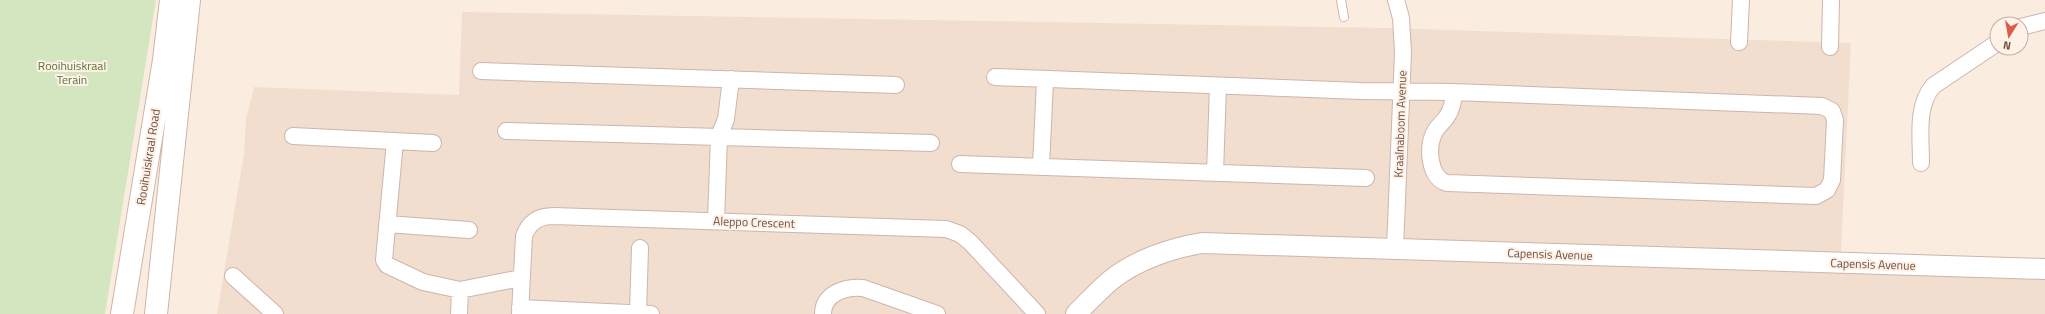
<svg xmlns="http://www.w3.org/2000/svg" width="2045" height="314" font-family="'Titillium Web',sans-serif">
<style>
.residential{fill:#f1decf}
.green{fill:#d4e6c0}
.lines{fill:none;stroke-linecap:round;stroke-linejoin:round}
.service-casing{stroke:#ccb6ab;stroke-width:10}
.minor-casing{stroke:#ccb6ab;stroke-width:18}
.tertiary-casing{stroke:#ccb6ab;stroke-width:22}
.secondary-casing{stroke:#cfb5a8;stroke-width:24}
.service{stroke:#fff;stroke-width:8}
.minor{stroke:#fff;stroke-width:16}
.tertiary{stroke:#fff;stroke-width:20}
.secondary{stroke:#fff;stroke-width:22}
.labels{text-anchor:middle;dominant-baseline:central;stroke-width:4;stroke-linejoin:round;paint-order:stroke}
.park-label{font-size:12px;fill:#577542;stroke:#fef1e5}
.street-label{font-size:12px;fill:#6f5249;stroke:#fef1e5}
</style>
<rect width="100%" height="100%" fill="#faede0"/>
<!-- residential -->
<path class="residential" d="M 462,12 L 1387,28 L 1851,43 L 1840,271 L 2045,277 L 2045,314 L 217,314 L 244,154 L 246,119 L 254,87 L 459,95 Z"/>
<!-- green -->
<path class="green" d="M 0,0 L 156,0 L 105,314 L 0,314 Z"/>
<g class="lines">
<defs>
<path id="service" d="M 1341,0 L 1344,17"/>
<path id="minor" d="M 2021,27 L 2045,21
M 1739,42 L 1741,0
M 1830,47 L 1831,0
M 481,71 L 896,85
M 995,77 L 1361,91 L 1454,92 L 1822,106 L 1832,111 L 1835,120 L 1832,180 L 1827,190 L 1816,196 L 1447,183 C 1429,178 1427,148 1434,133 C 1437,127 1442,123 1446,118 C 1452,110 1453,102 1454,92
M 506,131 L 931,143
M 293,136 L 433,143
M 395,141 L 384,260 L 387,265 L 423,282 L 460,290 L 521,278
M 1921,163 C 1921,137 1916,106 1933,86 L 1997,43
M 960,164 L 1366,178
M 1041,167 L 1045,80
M 1215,173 L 1218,86
M 716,221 L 719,137 L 726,119 L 731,79
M 387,224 L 469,230
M 1395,249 L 1403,52 L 1401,18 L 1396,0
M 233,276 L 275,314
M 520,308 L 651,314
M 638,313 L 640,248
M 459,314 L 460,290
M 520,314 L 524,236 C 529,222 539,216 554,216 L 946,229 L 960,234 L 970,242 L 1037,314
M 823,314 C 823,294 845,286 863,288 L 937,314"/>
<path id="tertiary" d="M 1076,314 C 1087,303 1099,290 1111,280 C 1136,260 1171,248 1202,243 L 2045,269"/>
<path id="secondary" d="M 122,314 L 164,60 L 171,0
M 156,314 L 189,0"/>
</defs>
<!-- service casing -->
<use href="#service" class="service-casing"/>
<!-- minor casing -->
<use href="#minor" class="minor-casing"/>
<!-- tertiary casing -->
<use href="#tertiary" class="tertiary-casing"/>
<!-- secondary casing -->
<use href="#secondary" class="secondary-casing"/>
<!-- service -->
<use href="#service" class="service"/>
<!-- minor -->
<use href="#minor" class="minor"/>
<!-- tertiary -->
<use href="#tertiary" class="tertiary"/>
<!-- secondary -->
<use href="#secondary" class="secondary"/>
</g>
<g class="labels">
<!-- park labels -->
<g class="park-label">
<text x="72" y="65">Rooihuiskraal<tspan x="72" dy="14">Terain</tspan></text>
</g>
<!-- street labels -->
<g class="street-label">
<text transform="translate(1400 124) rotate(-88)">Kraalnaboom Avenue</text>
<text transform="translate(148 157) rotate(-81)">Rooihuiskraal Road</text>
<text transform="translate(754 222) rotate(2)">Aleppo Crescent</text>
<text transform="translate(1550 254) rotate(2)">Capensis Avenue</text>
<text transform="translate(1873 264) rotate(2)">Capensis Avenue</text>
</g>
</g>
<!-- north arrow -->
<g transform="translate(2009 36) rotate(191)"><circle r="19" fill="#fef1e5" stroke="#c5b1a7"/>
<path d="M0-3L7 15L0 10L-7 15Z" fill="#de5a4b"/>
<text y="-6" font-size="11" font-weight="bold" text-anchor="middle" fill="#6f5249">N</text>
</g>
</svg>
